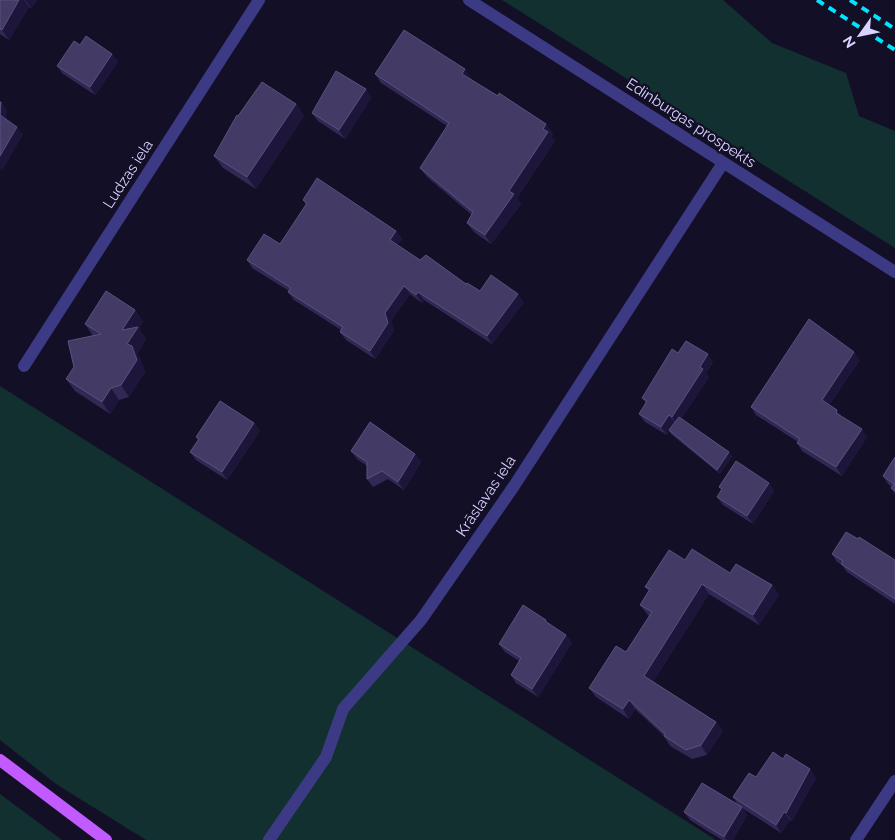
<svg xmlns="http://www.w3.org/2000/svg" width="895" height="840" font-family="Raleway,sans-serif">
<style>
.green{fill:#12302f}
.lines{fill:none;stroke-linecap:round;stroke-linejoin:round}
.minor{stroke:#3d3a85;stroke-width:12}
.major{stroke:#c25bff;stroke-width:12}
.rail{stroke:#00e5ff;stroke-width:4;stroke-dasharray:8 6;stroke-linecap:butt}
.wall{fill:#312854}
.shaded-wall{fill:#1d163a}
.building{fill:#433a66;stroke:#5a527e}
.labels{text-anchor:middle;dominant-baseline:central;stroke-width:4.5;stroke-linejoin:round;paint-order:stroke}
.street-label{font-size:15px;fill:#d9d4ff;stroke:#130f26}
</style>
<rect width="100%" height="100%" fill="#130f26"/>
<!-- green -->
<path class="green" d="M 502,0 L 723,0 L 772,43 L 846,73 L 859,116 L 895,131 L 895,248 Z
M 0,386 L 716,840 L 146,840 L 56,784 L 0,740 Z
M 0,794 L 62,840 L 0,840 Z"/>
<g class="lines">
<!-- minor -->
<path class="minor" d="M 469,0 L 895,272
M 24,366 L 259,0
M 269,840 L 326,757 L 343,709 L 421,620 L 514,486 L 723,163
M 856,840 L 895,781"/>
<!-- major -->
<path class="major" d="M 0,760 L 106,840"/>
<!-- rail -->
<path class="rail" d="M 817,0 L 895,50
M 850,0 L 895,29"/>
</g>
<!-- wall -->
<path class="wall" d="M 0,0 L 37,0 L 31,8 L 29,7 L 9,40 L 0,34 Z
M 80,45 L 112,54 L 118,62 L 95,95 L 63,74 L 57,66 Z
M 375,74 L 472,79 L 471,80 L 546,124 L 553,134 L 551,136 L 555,141 L 517,198 L 521,204 L 491,244 L 474,232 L 467,223 L 472,215 L 427,177 L 420,168 L 447,126 L 381,83 Z
M 366,89 L 371,98 L 345,139 L 318,121 L 312,113 Z
M 296,104 L 304,116 L 256,189 L 223,168 L 214,156 L 238,116 Z
M 303,200 L 396,231 L 402,239 L 397,245 L 420,260 L 480,291 L 524,302 L 492,344 L 424,300 L 422,303 L 410,294 L 391,321 L 394,331 L 375,359 L 346,340 L 340,332 L 341,330 L 294,300 L 288,292 L 289,291 L 252,268 L 247,260 L 280,244 L 306,205 Z
M 135,310 L 143,322 L 139,329 L 146,339 L 137,354 L 140,358 L 145,372 L 129,397 L 119,400 L 110,414 L 75,391 L 66,379 L 93,336 L 85,324 Z
M 678,353 L 713,362 L 706,373 L 709,377 L 681,419 L 729,452 L 732,457 L 720,474 L 672,435 L 669,431 L 667,435 L 645,422 L 639,414 L 646,403 L 642,398 Z
M 860,360 L 829,405 L 837,410 L 842,417 L 867,437 L 842,476 L 802,451 L 797,443 L 798,442 L 756,415 L 751,407 Z
M 254,423 L 260,431 L 227,480 L 196,460 L 190,452 L 198,440 L 196,437 Z
M 351,451 L 415,454 L 421,462 L 404,490 L 388,479 L 373,487 L 367,479 L 367,466 L 357,459 Z
M 895,457 L 895,494 L 891,488 L 892,487 L 888,484 L 883,476 Z
M 769,483 L 774,491 L 753,524 L 723,505 L 717,497 L 722,490 L 719,487 Z
M 858,539 L 895,560 L 895,604 L 847,572 L 842,565 L 837,562 L 832,554 Z
M 685,560 L 772,585 L 779,595 L 759,625 L 709,594 L 653,682 L 716,722 L 723,731 L 707,755 L 692,759 L 670,746 L 664,736 L 635,709 L 629,719 L 596,697 L 589,688 L 626,652 L 649,616 L 647,614 L 640,605 L 649,591 L 645,587 Z
M 546,620 L 549,624 L 566,635 L 572,643 L 538,697 L 516,683 L 511,675 L 519,661 L 505,652 L 499,644 Z
M 756,777 L 816,778 L 792,821 L 790,820 L 781,833 L 742,808 L 747,815 L 733,840 L 722,840 L 690,820 L 684,812 L 738,805 L 733,797 Z"/>
<!-- shaded-wall -->
<path class="shaded-wall" d="M 19,0 L 24,0 L 29,7 L 9,40 L 2,30 Z
M 25,0 L 37,0 L 31,8 Z
M 112,54 L 118,62 L 95,95 L 90,87 Z
M 465,69 L 472,79 L 469,84 L 462,74 Z
M 366,89 L 371,98 L 345,139 L 339,130 Z
M 1,102 L 7,110 L 6,123 L 0,115 Z
M 296,104 L 304,116 L 256,189 L 247,177 Z
M 546,124 L 553,134 L 551,136 L 555,141 L 517,198 L 521,204 L 491,244 L 485,235 Z
M 17,127 L 23,135 L 2,171 L 0,168 L 0,156 Z
M 396,231 L 402,239 L 395,248 L 390,240 Z
M 404,286 L 410,294 L 391,321 L 394,331 L 375,359 L 370,351 L 385,313 Z
M 418,292 L 424,300 L 422,303 L 416,295 Z
M 518,294 L 524,302 L 492,344 L 487,336 Z
M 135,310 L 143,322 L 139,329 L 146,339 L 137,354 L 140,358 L 145,372 L 129,397 L 121,385 L 127,344 L 122,330 Z
M 854,352 L 860,360 L 827,408 L 822,400 Z
M 708,354 L 713,362 L 706,373 L 709,377 L 677,425 L 672,417 L 700,367 Z
M 111,388 L 119,400 L 110,414 L 102,402 Z
M 837,410 L 843,419 L 836,413 Z
M 669,415 L 675,423 L 667,435 L 661,427 Z
M 254,423 L 260,431 L 227,480 L 222,472 Z
M 862,429 L 867,437 L 842,476 L 836,467 Z
M 729,452 L 732,457 L 720,474 L 717,470 Z
M 415,454 L 421,462 L 404,490 L 398,482 Z
M 769,483 L 774,491 L 753,524 L 747,516 Z
M 702,584 L 709,594 L 651,685 L 644,676 Z
M 772,585 L 779,595 L 759,625 L 753,615 Z
M 566,635 L 572,643 L 538,697 L 532,689 Z
M 629,700 L 635,709 L 629,719 L 623,709 Z
M 716,722 L 723,731 L 707,755 L 701,745 Z
M 810,769 L 816,778 L 792,821 L 786,813 Z
M 742,807 L 747,815 L 733,840 L 727,840 L 724,837 Z
M 784,812 L 790,820 L 781,833 L 776,825 Z"/>
<!-- building -->
<path class="building" d="M 0,0 L 19,0 L 2,30 L 0,29 Z
M 404,30 L 465,69 L 462,74 L 498,96 L 499,93 L 546,124 L 543,129 L 548,132 L 509,191 L 514,194 L 485,235 L 467,223 L 473,212 L 420,168 L 449,123 L 375,74 Z
M 86,36 L 112,54 L 90,87 L 57,66 L 74,41 L 80,45 Z
M 336,71 L 366,89 L 339,130 L 312,113 Z
M 262,82 L 296,104 L 247,177 L 214,156 L 237,115 L 238,116 Z
M 0,102 L 1,102 L 0,115 L 17,127 L 0,156 Z
M 317,178 L 396,231 L 390,240 L 420,260 L 426,255 L 466,284 L 467,283 L 480,291 L 491,275 L 518,294 L 487,336 L 418,292 L 416,295 L 404,286 L 385,313 L 388,323 L 370,351 L 340,332 L 343,327 L 288,292 L 291,288 L 247,260 L 264,234 L 280,244 L 307,203 L 303,200 Z
M 106,291 L 135,310 L 122,330 L 138,327 L 127,344 L 132,346 L 137,360 L 121,385 L 111,388 L 102,402 L 66,379 L 74,367 L 68,341 L 101,334 L 85,324 Z
M 809,319 L 854,352 L 822,400 L 837,410 L 836,413 L 862,429 L 836,467 L 797,443 L 800,439 L 751,407 Z
M 686,341 L 708,354 L 700,367 L 703,369 L 672,417 L 669,415 L 661,427 L 639,414 L 647,401 L 642,398 L 672,349 L 678,353 Z
M 220,401 L 254,423 L 222,472 L 190,452 L 199,439 L 196,437 Z
M 679,417 L 729,452 L 717,470 L 669,430 Z
M 370,422 L 415,454 L 398,482 L 382,471 L 367,479 L 367,462 L 351,451 Z
M 895,457 L 895,491 L 891,488 L 894,484 L 883,476 Z
M 736,461 L 769,483 L 747,516 L 717,497 L 722,489 L 719,487 Z
M 846,532 L 858,539 L 859,537 L 895,560 L 895,599 L 841,564 L 843,561 L 832,554 Z
M 692,549 L 730,573 L 736,564 L 772,585 L 753,615 L 702,584 L 644,676 L 716,722 L 701,745 L 686,750 L 664,736 L 665,734 L 629,700 L 623,709 L 589,688 L 616,646 L 626,652 L 652,612 L 640,605 L 650,589 L 645,587 L 669,550 L 685,560 Z
M 523,605 L 546,620 L 545,621 L 566,635 L 532,689 L 511,675 L 521,658 L 499,644 Z
M 773,752 L 783,759 L 786,754 L 810,769 L 786,813 L 784,812 L 776,825 L 733,797 L 749,773 L 756,777 Z
M 702,783 L 742,807 L 724,837 L 684,812 Z"/>
<g class="labels">
<!-- street labels -->
<g class="street-label">
<text transform="translate(691 123) rotate(33)">Edinburgas prospekts</text>
<text transform="translate(128 174) rotate(-57)">Ludzas iela</text>
<text transform="translate(486 496) rotate(-56)">Krāslavas iela</text>
</g>
</g>
<!-- north arrow -->
<g transform="translate(860 35) rotate(237)" stroke="#130f26" stroke-width="4" paint-order="stroke">
<path d="M0-4L9 19L0 12L-9 19Z" fill="#d9d4ff"/>
<text y="-8" font-size="14" font-weight="bold" text-anchor="middle" fill="#d9d4ff">N</text>
</g>
</svg>
